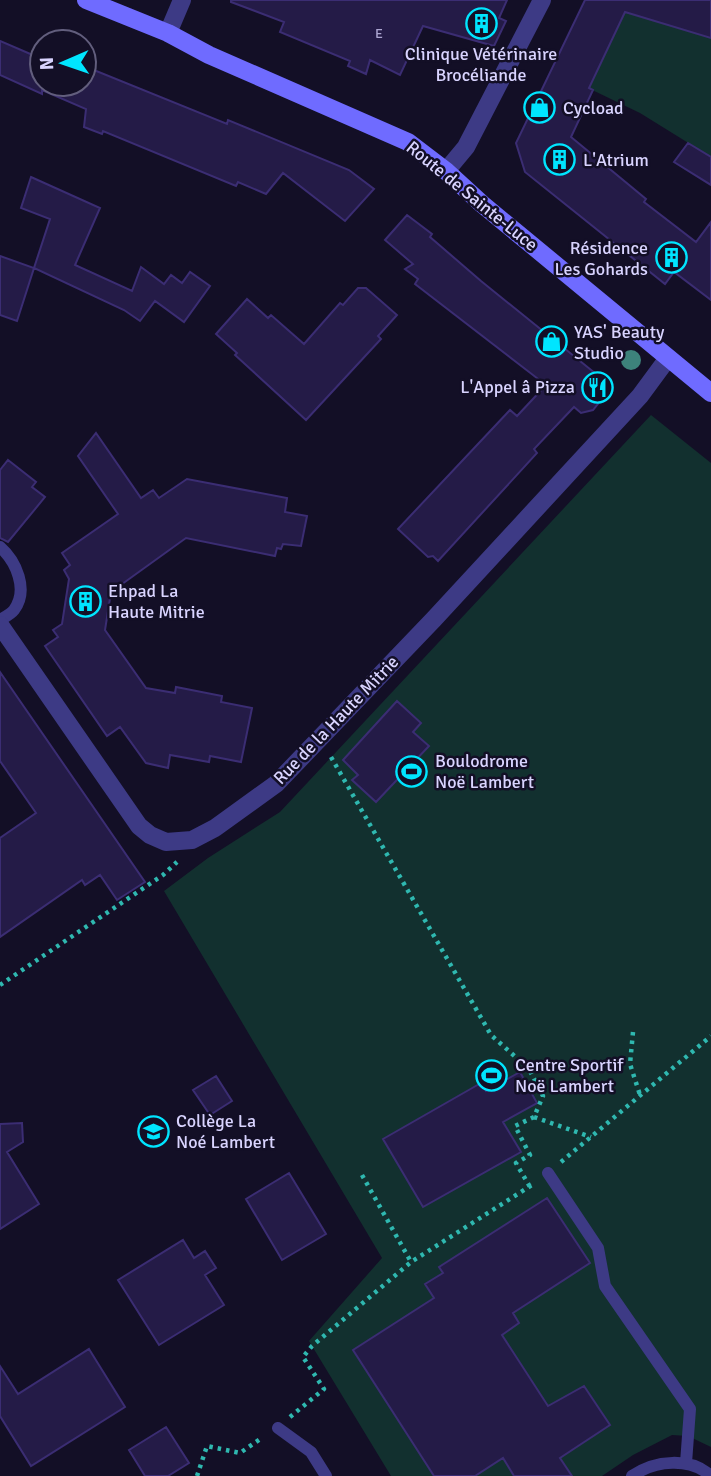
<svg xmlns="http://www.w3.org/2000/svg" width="711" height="1476" font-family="Signika,sans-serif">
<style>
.green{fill:#12302f}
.building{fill:#241b47;stroke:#3b2d73;stroke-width:2}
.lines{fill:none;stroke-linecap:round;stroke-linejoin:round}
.path{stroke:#2fb8b0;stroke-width:4.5;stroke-dasharray:3.5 5;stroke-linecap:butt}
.lane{stroke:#3d3a85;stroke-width:12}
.street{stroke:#3d3a85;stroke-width:18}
.secondary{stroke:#6f6bff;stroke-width:18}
.tree{fill:#3d827b}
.labels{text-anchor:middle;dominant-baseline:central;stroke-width:5;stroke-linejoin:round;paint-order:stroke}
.number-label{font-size:14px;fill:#aca6d1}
.poi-label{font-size:18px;fill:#d9d4ff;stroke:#130f26;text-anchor:start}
.street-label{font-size:18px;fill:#d9d4ff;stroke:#130f26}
</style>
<rect width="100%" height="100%" fill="#130f26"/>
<!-- green -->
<path class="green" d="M 621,11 L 711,38 L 711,157 L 640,113 L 586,87 C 603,63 612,38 621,11 Z
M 651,415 L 711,463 L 711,1447 L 688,1436 L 672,1435 L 633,1455 L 602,1476 L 391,1476 L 309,1341 L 382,1258 L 164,891 L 208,858 L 280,812 Z"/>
<!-- building -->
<path class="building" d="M 231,0 L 507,0 L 499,18 L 506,21 L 494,46 L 423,26 L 400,75 L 370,60 L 366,74 L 348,66 L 350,61 L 280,32 L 284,22 L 231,2 Z
M 585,0 L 711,0 L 711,38 L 625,12 L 589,88 L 593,90 L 571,137 L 646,199 L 644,202 L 696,242 L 711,222 L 711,300 L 674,272 L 665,284 L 525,172 L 516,143 Z
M 0,41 L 42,59 L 42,84 L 84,84 L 84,66 L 227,124 L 228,120 L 349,170 L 374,189 L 345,221 L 283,173 L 266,194 L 238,182 L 236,186 L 103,131 L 102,134 L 84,127 L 86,109 L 42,90 L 42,94 L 0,75 Z
M 688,143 L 711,157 L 711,185 L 674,162 Z
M 31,177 L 100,208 L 75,265 L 132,291 L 141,267 L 164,284 L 171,275 L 182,283 L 190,272 L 210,286 L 184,322 L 155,301 L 140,321 L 124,310 L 34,268 L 50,219 L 21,208 Z
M 407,215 L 432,234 L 430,237 L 481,281 L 601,378 L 599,382 L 609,390 L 593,410 L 581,413 L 574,407 L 534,449 L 537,453 L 438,561 L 433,556 L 428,557 L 398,529 L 510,410 L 517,416 L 546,385 L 415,284 L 418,279 L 405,269 L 413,264 L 385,240 Z
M 0,256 L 34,268 L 17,321 L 0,315 Z
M 358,288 L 366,288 L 397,315 L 378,336 L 381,339 L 306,420 L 235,355 L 237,353 L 216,334 L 247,299 L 268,318 L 271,315 L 304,344 L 340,303 L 343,305 Z
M 96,433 L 141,498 L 153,490 L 159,498 L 187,479 L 287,498 L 285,512 L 307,516 L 301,546 L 283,544 L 281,549 L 277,548 L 275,556 L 186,538 L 111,592 L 105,630 L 146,688 L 175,693 L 176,687 L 222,696 L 221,702 L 252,708 L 241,762 L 210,756 L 209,762 L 170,755 L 168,768 L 146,763 L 120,727 L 107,736 L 45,646 L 58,637 L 53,630 L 62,624 L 69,579 L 64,570 L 70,565 L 62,553 L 118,514 L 78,456 Z
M 8,460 L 36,482 L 32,487 L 45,497 L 8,542 L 0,538 L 0,470 Z
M 0,672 L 145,882 L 117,900 L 100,875 L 85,885 L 82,880 L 0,937 L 0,838 L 36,813 L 0,761 Z
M 397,701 L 421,723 L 413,732 L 429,746 L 376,802 L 352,780 L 358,775 L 343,760 Z
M 520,1072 L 537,1103 L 503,1122 L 521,1152 L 423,1207 L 383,1139 L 481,1083 L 486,1091 Z
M 216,1076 L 232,1101 L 210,1115 L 193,1090 Z
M 22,1123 L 23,1142 L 7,1152 L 39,1204 L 0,1229 L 0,1124 Z
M 289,1173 L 326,1234 L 282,1260 L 246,1199 Z
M 547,1198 L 590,1263 L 513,1313 L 519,1323 L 502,1335 L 548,1406 L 584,1386 L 610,1425 L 560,1458 L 572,1476 L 514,1476 L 503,1458 L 475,1476 L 434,1476 L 353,1350 L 434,1298 L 425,1284 L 443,1273 L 439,1267 Z
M 183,1240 L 194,1258 L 205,1251 L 216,1268 L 205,1275 L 224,1305 L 159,1345 L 118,1280 Z
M 89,1349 L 125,1407 L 31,1466 L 0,1416 L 0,1366 L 18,1394 Z
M 166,1427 L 189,1463 L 168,1476 L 145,1476 L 129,1450 Z"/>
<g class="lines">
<!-- path -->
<path class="path" d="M 331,757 L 491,1035 L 529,1069 L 543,1096 L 534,1117 L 515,1126 L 530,1155 L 516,1163 L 530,1187
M 0,985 L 163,875 L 177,862
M 633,1032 L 630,1064 L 640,1095
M 534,1117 L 591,1137
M 561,1162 L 711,1036
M 362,1175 L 411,1262
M 290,1417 L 324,1389 L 303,1357 L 312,1346 L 411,1262 L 535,1183
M 197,1476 L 207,1446 L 240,1453 L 263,1437"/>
<!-- lane -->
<path class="lane" d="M 0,547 C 16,561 29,590 14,610 C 11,614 5,617 0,620
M 548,1173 L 598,1248 L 605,1286 L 690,1409 L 686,1463
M 278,1428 L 311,1452 L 326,1476
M 632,1476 C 655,1460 690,1457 711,1476"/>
<!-- street -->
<path class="street" d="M 168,33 L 182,0
M 446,171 L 466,147 L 542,0
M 0,625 L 139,826 L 150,835 L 166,842 L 192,840 L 215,828 L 276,784 L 434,619 L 640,396 L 668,358"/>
<!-- secondary -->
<path class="secondary" d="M 86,0 L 168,33 L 209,55 L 408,142 L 446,171 L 482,204 L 711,393"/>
</g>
<!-- trees -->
<circle class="tree" cx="631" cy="360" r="10"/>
<!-- icons -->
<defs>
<symbol id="building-ring" viewBox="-11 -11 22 22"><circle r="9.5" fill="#130f26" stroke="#00e5ff" stroke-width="1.5"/><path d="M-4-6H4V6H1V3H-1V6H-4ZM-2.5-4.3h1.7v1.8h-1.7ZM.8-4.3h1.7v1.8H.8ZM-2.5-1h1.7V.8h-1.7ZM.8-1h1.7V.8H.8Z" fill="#00e5ff"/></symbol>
<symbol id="shop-ring" viewBox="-11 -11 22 22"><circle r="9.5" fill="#130f26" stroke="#00e5ff" stroke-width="1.5"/><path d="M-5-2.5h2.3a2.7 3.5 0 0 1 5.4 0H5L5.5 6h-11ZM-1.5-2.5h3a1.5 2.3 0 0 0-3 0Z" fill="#00e5ff"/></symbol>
<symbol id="restaurant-ring" viewBox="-11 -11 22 22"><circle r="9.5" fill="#130f26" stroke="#00e5ff" stroke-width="1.5"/><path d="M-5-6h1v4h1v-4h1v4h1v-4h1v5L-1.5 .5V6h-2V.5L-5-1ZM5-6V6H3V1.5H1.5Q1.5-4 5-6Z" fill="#00e5ff"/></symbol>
<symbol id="stadium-ring" viewBox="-11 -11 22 22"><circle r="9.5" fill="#130f26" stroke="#00e5ff" stroke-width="1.5"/><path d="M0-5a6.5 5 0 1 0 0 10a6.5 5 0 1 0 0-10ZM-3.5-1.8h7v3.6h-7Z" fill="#00e5ff"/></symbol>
<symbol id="school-ring" viewBox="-11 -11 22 22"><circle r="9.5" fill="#130f26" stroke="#00e5ff" stroke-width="1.5"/><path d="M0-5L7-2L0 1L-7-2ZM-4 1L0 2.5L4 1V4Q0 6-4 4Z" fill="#00e5ff"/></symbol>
</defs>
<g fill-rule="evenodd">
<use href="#building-ring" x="464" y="6" width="35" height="35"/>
<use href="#shop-ring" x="522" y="90" width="35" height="35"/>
<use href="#building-ring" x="542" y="142" width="35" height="35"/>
<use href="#building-ring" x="654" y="240" width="35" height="35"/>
<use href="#shop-ring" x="534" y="324" width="35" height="35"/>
<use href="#restaurant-ring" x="580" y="370" width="35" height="35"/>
<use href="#building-ring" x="68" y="584" width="35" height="35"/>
<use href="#stadium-ring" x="394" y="754" width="35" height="35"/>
<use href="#stadium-ring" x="474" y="1058" width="35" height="35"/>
<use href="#school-ring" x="136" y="1114" width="35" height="35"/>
</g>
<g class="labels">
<!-- number labels -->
<g class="number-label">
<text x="379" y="33">E</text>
</g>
<!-- poi labels -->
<g class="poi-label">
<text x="481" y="54" text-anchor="middle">Clinique Vétérinaire<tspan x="481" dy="21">Brocéliande</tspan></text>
<text x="563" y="108">Cycload</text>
<text x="583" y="160">L'Atrium</text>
<text x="648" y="248" text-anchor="end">Résidence<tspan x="648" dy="21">Les Gohards</tspan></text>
<text x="574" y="332">YAS' Beauty<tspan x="574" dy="21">Studio</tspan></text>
<text x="575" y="387" text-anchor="end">L'Appel â Pizza</text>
<text x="108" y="591">Ehpad La<tspan x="108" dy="21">Haute Mitrie</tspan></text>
<text x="435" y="761">Boulodrome<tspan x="435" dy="21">Noë Lambert</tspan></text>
<text x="515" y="1065">Centre Sportif<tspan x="515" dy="21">Noë Lambert</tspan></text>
<text x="176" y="1121">Collège La<tspan x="176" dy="21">Noé Lambert</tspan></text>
</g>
<!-- street labels -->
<g class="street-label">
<text transform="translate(472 196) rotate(39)">Route de Sainte-Luce</text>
<text transform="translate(336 720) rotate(-46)">Rue de la Haute Mitrie</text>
</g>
</g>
<!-- north arrow -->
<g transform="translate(63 63) rotate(268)"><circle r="33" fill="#130f26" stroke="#625e7d" stroke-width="2"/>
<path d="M0-5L12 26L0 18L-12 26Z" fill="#00e5ff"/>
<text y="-10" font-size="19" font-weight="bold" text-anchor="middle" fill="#d9d4ff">N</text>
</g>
</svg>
